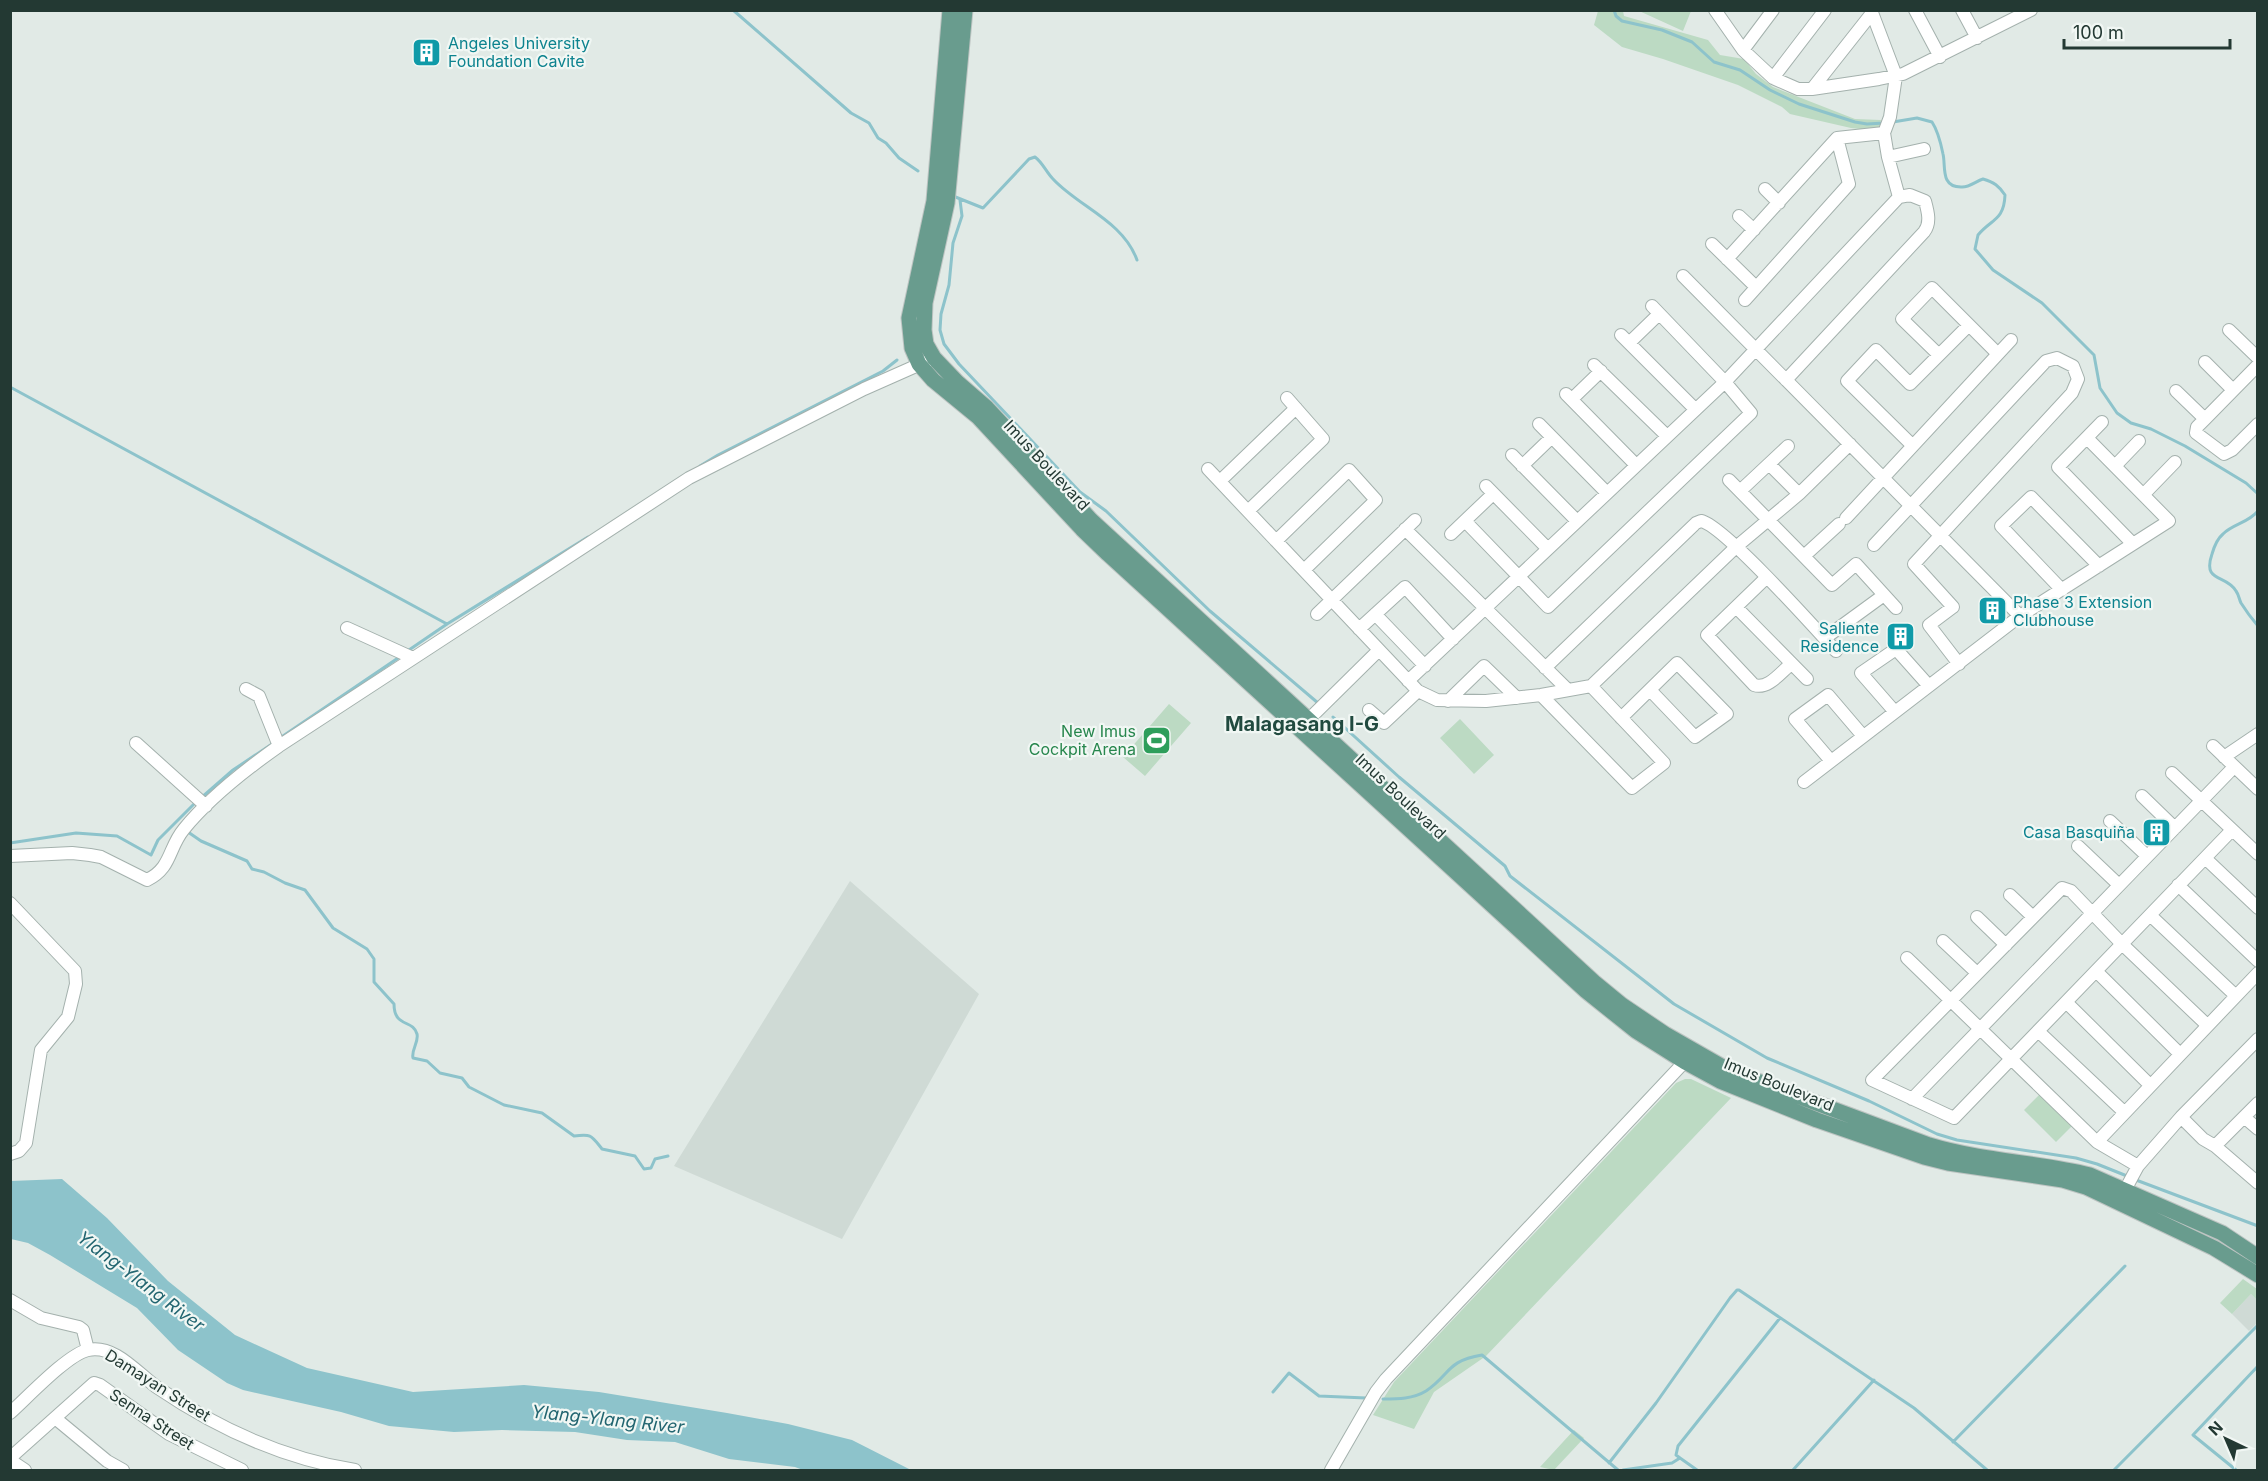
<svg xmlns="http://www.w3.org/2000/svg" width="2268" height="1481" font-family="Inter,sans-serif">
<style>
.built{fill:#cfdad5}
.green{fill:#bcdac3}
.water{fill:#8dc3cb}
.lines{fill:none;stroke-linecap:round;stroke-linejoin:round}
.stream{stroke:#8dc3cb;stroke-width:3}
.minor-casing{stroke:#a4b1ad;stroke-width:14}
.major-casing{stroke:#bdc4c2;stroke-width:17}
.minor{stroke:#fff;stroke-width:12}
.major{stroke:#699c8e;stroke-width:15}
.labels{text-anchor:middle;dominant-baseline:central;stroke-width:4.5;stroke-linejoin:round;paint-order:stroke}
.culture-label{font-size:16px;fill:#0d838f;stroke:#f1f7f4;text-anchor:start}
.street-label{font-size:16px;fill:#233933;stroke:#f1f7f4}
.leisure-label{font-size:16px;fill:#27864d;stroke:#f1f7f4;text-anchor:end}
.water-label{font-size:18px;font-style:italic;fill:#226570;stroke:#f1f7f4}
.quarter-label{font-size:20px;font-weight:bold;fill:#214a3f;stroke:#f1f7f4}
</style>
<rect width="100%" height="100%" fill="#e1eae6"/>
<!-- built -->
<path class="built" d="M 850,881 L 979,994 L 842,1239 L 674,1166 Z
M 2251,1294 L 2257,1300 L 2257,1323 L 2249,1331 L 2232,1314 Z"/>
<!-- green -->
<path class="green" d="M 1637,10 L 1691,10 L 1691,11 L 1683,31 Z
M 1598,11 L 1623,11 L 1624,16 L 1708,40 L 1720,55 L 1744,59 L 1756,74 L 1773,87 L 1855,119 L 1881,120 L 1879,128 L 1869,130 L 1851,128 L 1790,114 L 1782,107 L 1738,85 L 1663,59 L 1622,47 L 1594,25 Z
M 1169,704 L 1191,723 L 1145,776 L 1123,757 Z
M 1460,719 L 1494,755 L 1474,774 L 1440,738 Z
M 1685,1079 L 1691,1079 L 1731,1098 L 1486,1356 L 1434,1392 L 1414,1429 L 1373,1415 L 1394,1382 L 1676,1083 Z
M 2042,1092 L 2074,1124 L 2056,1142 L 2024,1110 Z
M 2243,1279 L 2257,1289 L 2257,1300 L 2251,1294 L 2232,1314 L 2220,1303 Z
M 1574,1430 L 1584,1438 L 1554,1470 L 1540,1467 Z"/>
<!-- water -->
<path class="water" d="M 62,1179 L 107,1218 L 168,1281 L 235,1335 L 307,1368 L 413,1392 L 524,1385 L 599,1392 L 727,1413 L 788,1424 L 852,1440 L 911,1470 L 803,1470 L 795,1467 L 729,1459 L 675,1442 L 627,1440 L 575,1432 L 502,1430 L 454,1432 L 389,1426 L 341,1412 L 243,1390 L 227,1383 L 178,1350 L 137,1308 L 50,1255 L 28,1243 L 11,1239 L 11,1181 Z"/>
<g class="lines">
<!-- stream -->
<path class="stream" d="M 733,10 L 851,113 L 869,123 L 878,138 L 886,143 L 899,158 L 918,171
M 1614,10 L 1616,16 L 1622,21 L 1662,30 L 1692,42 L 1714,62 L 1740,70 L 1770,90 L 1799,104 L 1855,122 L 1867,124 L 1884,123
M 1893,122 L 1917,118 L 1932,122 C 1938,131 1941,144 1943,154 C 1946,166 1940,187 1961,187 C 1969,188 1976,181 1983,179 C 1994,182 1999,186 2005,195 C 2004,221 1991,219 1978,235 L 1975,249 L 1993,270 L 2042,303 L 2094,355 L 2100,388 L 2117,413 L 2131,423 L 2151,429 L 2185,446 L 2246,483 L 2258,494
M 953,196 L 983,208 L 1029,159 L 1035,157 C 1043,163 1046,172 1053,179 C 1079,207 1123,221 1137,260
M 960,200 L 962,216 L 953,243 L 949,285 L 941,314 L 940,330 L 944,344 L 959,364 L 1080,492 L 1106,511 L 1210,611 L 1318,703
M 10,387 L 447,624
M 700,466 L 718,455 L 883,371 L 897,360
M 2258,511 C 2248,523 2233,524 2223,534 C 2217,539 2214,547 2212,554 C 2202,583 2226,574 2236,591 C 2239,595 2239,599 2241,603 C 2246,611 2252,619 2258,626
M 406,652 L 447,624 L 588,537
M 1333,717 L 1399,777 L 1505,866 L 1510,876 L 1674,1004 L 1767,1058 L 1869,1101 L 1937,1134 L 1957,1140 L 2076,1158 L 2097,1164 L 2127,1176
M 280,738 L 401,656
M 201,798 L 233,770 L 272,744
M 188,832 L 201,841 L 247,861 L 252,869 L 264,872 L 285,883 L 305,890 L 333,928 L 367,949 L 374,959 L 374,982 L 394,1004 C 394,1028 413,1019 417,1034 C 419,1042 411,1050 413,1058 L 427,1061 L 440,1073 L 462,1078 L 469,1087 L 504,1105 L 542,1113 L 574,1136 C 592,1134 591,1135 602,1149 L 635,1156 L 644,1169 L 651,1168 L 655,1159 L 668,1156
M 10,843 L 76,833 L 117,836 L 151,855 L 158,840 L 196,802
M 2136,1180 L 2258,1226
M 1273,1392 L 1289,1373 L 1319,1396 L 1366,1398
M 1383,1399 C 1398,1399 1413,1399 1426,1391 C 1451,1374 1446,1361 1482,1355 L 1618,1470
M 1953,1442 L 2125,1266
M 1680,1458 L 1676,1455 L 1678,1446 L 1780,1318
M 1609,1463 L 1656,1403 L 1730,1298 L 1737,1290 L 1739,1290 L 1914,1408 L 1987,1470
M 1623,1470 L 1672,1463 L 1680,1458 L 1697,1470
M 1793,1470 L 1874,1380
M 2114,1470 L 2258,1325
M 2236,1470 L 2193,1435 L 2258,1366"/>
<defs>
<path id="minor" d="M 1715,10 L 1743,50 L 1773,78 L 1798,89 L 1812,89 L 1879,79 L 1903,74 L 2031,10
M 1871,10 L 1896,76 L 1890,117 L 1884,133 L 1888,157 L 1899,197
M 1915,10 L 1940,57
M 1962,10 L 1977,38
M 1743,50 L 1773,10
M 1773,78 L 1825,10
M 1812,89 L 1872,13
M 1888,157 L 1924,149
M 1765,189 L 1779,203
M 1739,216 L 1754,230
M 1712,244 L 1756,287
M 1727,259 L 1837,138 L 1884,133
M 1683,276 L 2020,616
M 1745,300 L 1849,184 L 1837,138
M 2229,330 L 2258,358
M 1621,335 L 1695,409
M 1629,343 L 1659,314
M 1939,355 L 1902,319 L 1932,288 L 1998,354
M 2205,362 L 2233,390
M 1594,365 L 1667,436
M 2258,365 L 2205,419 L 2197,427 L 2196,433 L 2224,454 L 2232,450 L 2258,424
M 2176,391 L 2205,419
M 1566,394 L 1636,465
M 1572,399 L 1601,371
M 2102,422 L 2058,467 L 2133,544
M 1539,424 L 1607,493
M 1912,445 L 1847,381 L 1876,350 L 1910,384 L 1969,325
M 1512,455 L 1577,521
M 1769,464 L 1799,494
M 1522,466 L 1552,437
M 2115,466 L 2139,441
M 1208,469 L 1418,691 L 1437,700 L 1486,701 L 1541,695 L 1591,686 L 1736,547 L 1799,494 L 1850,444
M 1729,480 L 1832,585 L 1856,564 L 1896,608
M 1220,481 L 1296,408
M 1486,486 L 1548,549
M 1740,491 L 1788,446
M 2144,494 L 2175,462
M 1248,511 L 1323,439 L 1287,398
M 1846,518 L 2011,340
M 1465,521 L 1548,607 L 1751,413 L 1725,382 L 1652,306
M 1405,529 L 1567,689
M 1451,534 L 1493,494
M 1276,541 L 1349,470 L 1376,500 L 1304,570
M 1874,545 L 2046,361 L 2057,358 L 2073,366 L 2078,379 L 2072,393 L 1914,564 L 1953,607 L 1929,625 L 1959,664
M 1804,556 L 1839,524
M 1766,578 L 1707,635 L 1754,685 C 1768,690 1781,672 1791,664
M 2062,590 L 2001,526 L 2031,497 L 2099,566
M 1736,607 L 1807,679
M 1317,614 L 1415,520
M 1375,614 L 1425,666
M 347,628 L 413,658
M 1359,629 L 1405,587 L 1453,639
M 1825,638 L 1884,595
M 1545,668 L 1696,523 L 1701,521 C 1723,525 1815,628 1836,651
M 1408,681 L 1725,382 L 1899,197 L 1910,195 L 1925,201 C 1928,212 1931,223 1924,232 L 1786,380
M 246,689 L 259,696 L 279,746
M 1541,695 L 1632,788 L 1664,763 L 1591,686
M 1448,701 L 1484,666 L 1517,698
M 1369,710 L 1384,723 L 1418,691
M 1895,712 L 1861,673 L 1896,649 L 1929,686
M 1621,718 L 1677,663 L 1727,714 L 1695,737 L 1650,690
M 1303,725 L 1379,650
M 136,743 L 206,806
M 2213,746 L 2258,789
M 2224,757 L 2258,734
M 1831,761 L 1795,719 L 1828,695 L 1863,736
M 2172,773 L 2258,854
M 1804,782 L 2020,616 L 2169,521 L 2087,438
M 2142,796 L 2175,828
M 2110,821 L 2147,856
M 2078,846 L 2119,885
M 10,856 L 72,853 L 90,855 L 101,857 L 147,880 C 172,868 168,848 184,829 C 210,797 245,770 279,746 L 689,478 L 864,389 L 934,358
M 2205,858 L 2258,908
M 2178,885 L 2258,961
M 2010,895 L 2033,917
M 10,903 L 75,971 L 76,984 L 68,1017 L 41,1050 L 26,1143 L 19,1151 L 10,1154
M 2150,915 L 2236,996
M 1977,917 L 2006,945
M 1943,941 L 1977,973
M 1907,958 L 2097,1142 L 2138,1166 L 2181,1117 L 2258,1039
M 2096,971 L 2180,1054
M 2066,1002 L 2150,1085
M 2207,1025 L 2122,944 L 2071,891 L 2062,888 L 1872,1080 L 1954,1118 C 2047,1022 2140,926 2232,830
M 2038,1031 L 2124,1112
M 1912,1099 L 2234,767
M 2181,1117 L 2203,1139 L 2215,1146 L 2258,1103
M 2244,1117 L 2258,1129
M 2097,1142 L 2258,973
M 2215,1146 L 2258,1183
M 2125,1190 L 2138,1166
M 10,1300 L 41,1318 L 79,1327 L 83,1330 L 88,1350
M 10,1413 C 27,1398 68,1354 88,1350 C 115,1344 138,1374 158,1388 C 217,1428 285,1459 355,1470
M 55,1418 L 107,1461 L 123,1470
M 10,1458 L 94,1383 L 100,1385 L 169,1434 L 242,1470
M 10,1460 L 25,1470
M 1331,1470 L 1376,1392 L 1386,1379 L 1691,1055"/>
<path id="major" d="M 950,10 L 934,201 L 909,318 L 912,348 L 919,364 L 933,380 L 978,417 L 1082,529 L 1108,554 L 1586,991 L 1636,1031 L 1685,1062 L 1720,1081 L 1817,1120 L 1924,1157 L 1948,1163 L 2063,1180 L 2086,1187 L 2214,1248 L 2258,1275
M 965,10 L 947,203 L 925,303 L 924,330 L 926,344 L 934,358 L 957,382 L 987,408 L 1091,520 L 1594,982 L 1622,1005 L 1665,1034 L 1728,1070 L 1929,1145 C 1982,1161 2037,1162 2090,1175 L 2222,1233 L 2258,1257"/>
</defs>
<!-- minor casing -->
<use href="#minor" class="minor-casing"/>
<!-- major casing -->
<use href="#major" class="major-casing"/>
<!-- minor -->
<use href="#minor" class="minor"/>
<!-- major -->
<use href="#major" class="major"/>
</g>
<!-- icons -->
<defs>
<symbol id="building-square" viewBox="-11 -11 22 22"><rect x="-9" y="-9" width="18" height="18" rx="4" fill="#0f9aa8" stroke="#f1f7f4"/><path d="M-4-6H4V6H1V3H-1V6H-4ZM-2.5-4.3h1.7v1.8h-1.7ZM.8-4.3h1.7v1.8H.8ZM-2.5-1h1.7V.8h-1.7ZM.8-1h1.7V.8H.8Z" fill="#fff"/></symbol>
<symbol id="stadium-square" viewBox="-11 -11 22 22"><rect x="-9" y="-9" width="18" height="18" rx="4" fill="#2e9e5b" stroke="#f1f7f4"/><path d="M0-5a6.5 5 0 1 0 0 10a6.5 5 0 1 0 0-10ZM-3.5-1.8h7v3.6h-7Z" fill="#fff"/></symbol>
</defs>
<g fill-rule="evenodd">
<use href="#building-square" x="410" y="36" width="33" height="33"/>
<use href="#building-square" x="1976" y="594" width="33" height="33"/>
<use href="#building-square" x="1884" y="620" width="33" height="33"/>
<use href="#stadium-square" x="1140" y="724" width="33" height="33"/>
<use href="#building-square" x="2140" y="816" width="33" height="33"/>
</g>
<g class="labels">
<!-- culture labels -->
<g class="culture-label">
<text x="448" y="43">Angeles University<tspan x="448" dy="18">Foundation Cavite</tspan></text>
<text x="2013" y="602">Phase 3 Extension<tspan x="2013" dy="18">Clubhouse</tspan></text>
<text x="1879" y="628" text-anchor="end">Saliente<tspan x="1879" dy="18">Residence</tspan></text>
<text x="2135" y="832" text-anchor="end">Casa Basquiña</text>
</g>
<!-- street labels -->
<g class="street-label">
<text transform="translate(1047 465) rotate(47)">Imus Boulevard</text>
<text transform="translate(1401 796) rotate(43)">Imus Boulevard</text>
<text transform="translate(1779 1084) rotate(22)">Imus Boulevard</text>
<text transform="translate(158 1385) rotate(32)">Damayan Street</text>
<text transform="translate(152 1419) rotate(33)">Senna Street</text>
</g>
<!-- leisure labels -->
<g class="leisure-label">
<text x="1136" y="731">New Imus<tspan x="1136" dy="18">Cockpit Arena</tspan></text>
</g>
<!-- water labels -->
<g class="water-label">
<text transform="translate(141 1281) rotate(37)">Ylang-Ylang River</text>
<text transform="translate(608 1419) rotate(6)">Ylang-Ylang River</text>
</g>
<!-- quarter labels -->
<g class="quarter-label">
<text x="1302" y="724">Malagasang I-G</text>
</g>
</g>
<!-- border -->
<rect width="2268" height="1481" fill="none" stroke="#233933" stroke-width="24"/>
<!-- north arrow -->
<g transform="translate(2226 1439) rotate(316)" stroke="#f1f7f4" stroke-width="4.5" paint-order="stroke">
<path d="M0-4.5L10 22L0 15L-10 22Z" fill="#233933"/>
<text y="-9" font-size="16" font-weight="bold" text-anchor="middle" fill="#233933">N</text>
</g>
<!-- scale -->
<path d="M2064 39v9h166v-9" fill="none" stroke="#233933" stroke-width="3"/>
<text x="2073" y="39" font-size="18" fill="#233933" stroke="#f1f7f4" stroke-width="4.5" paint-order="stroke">100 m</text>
</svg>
